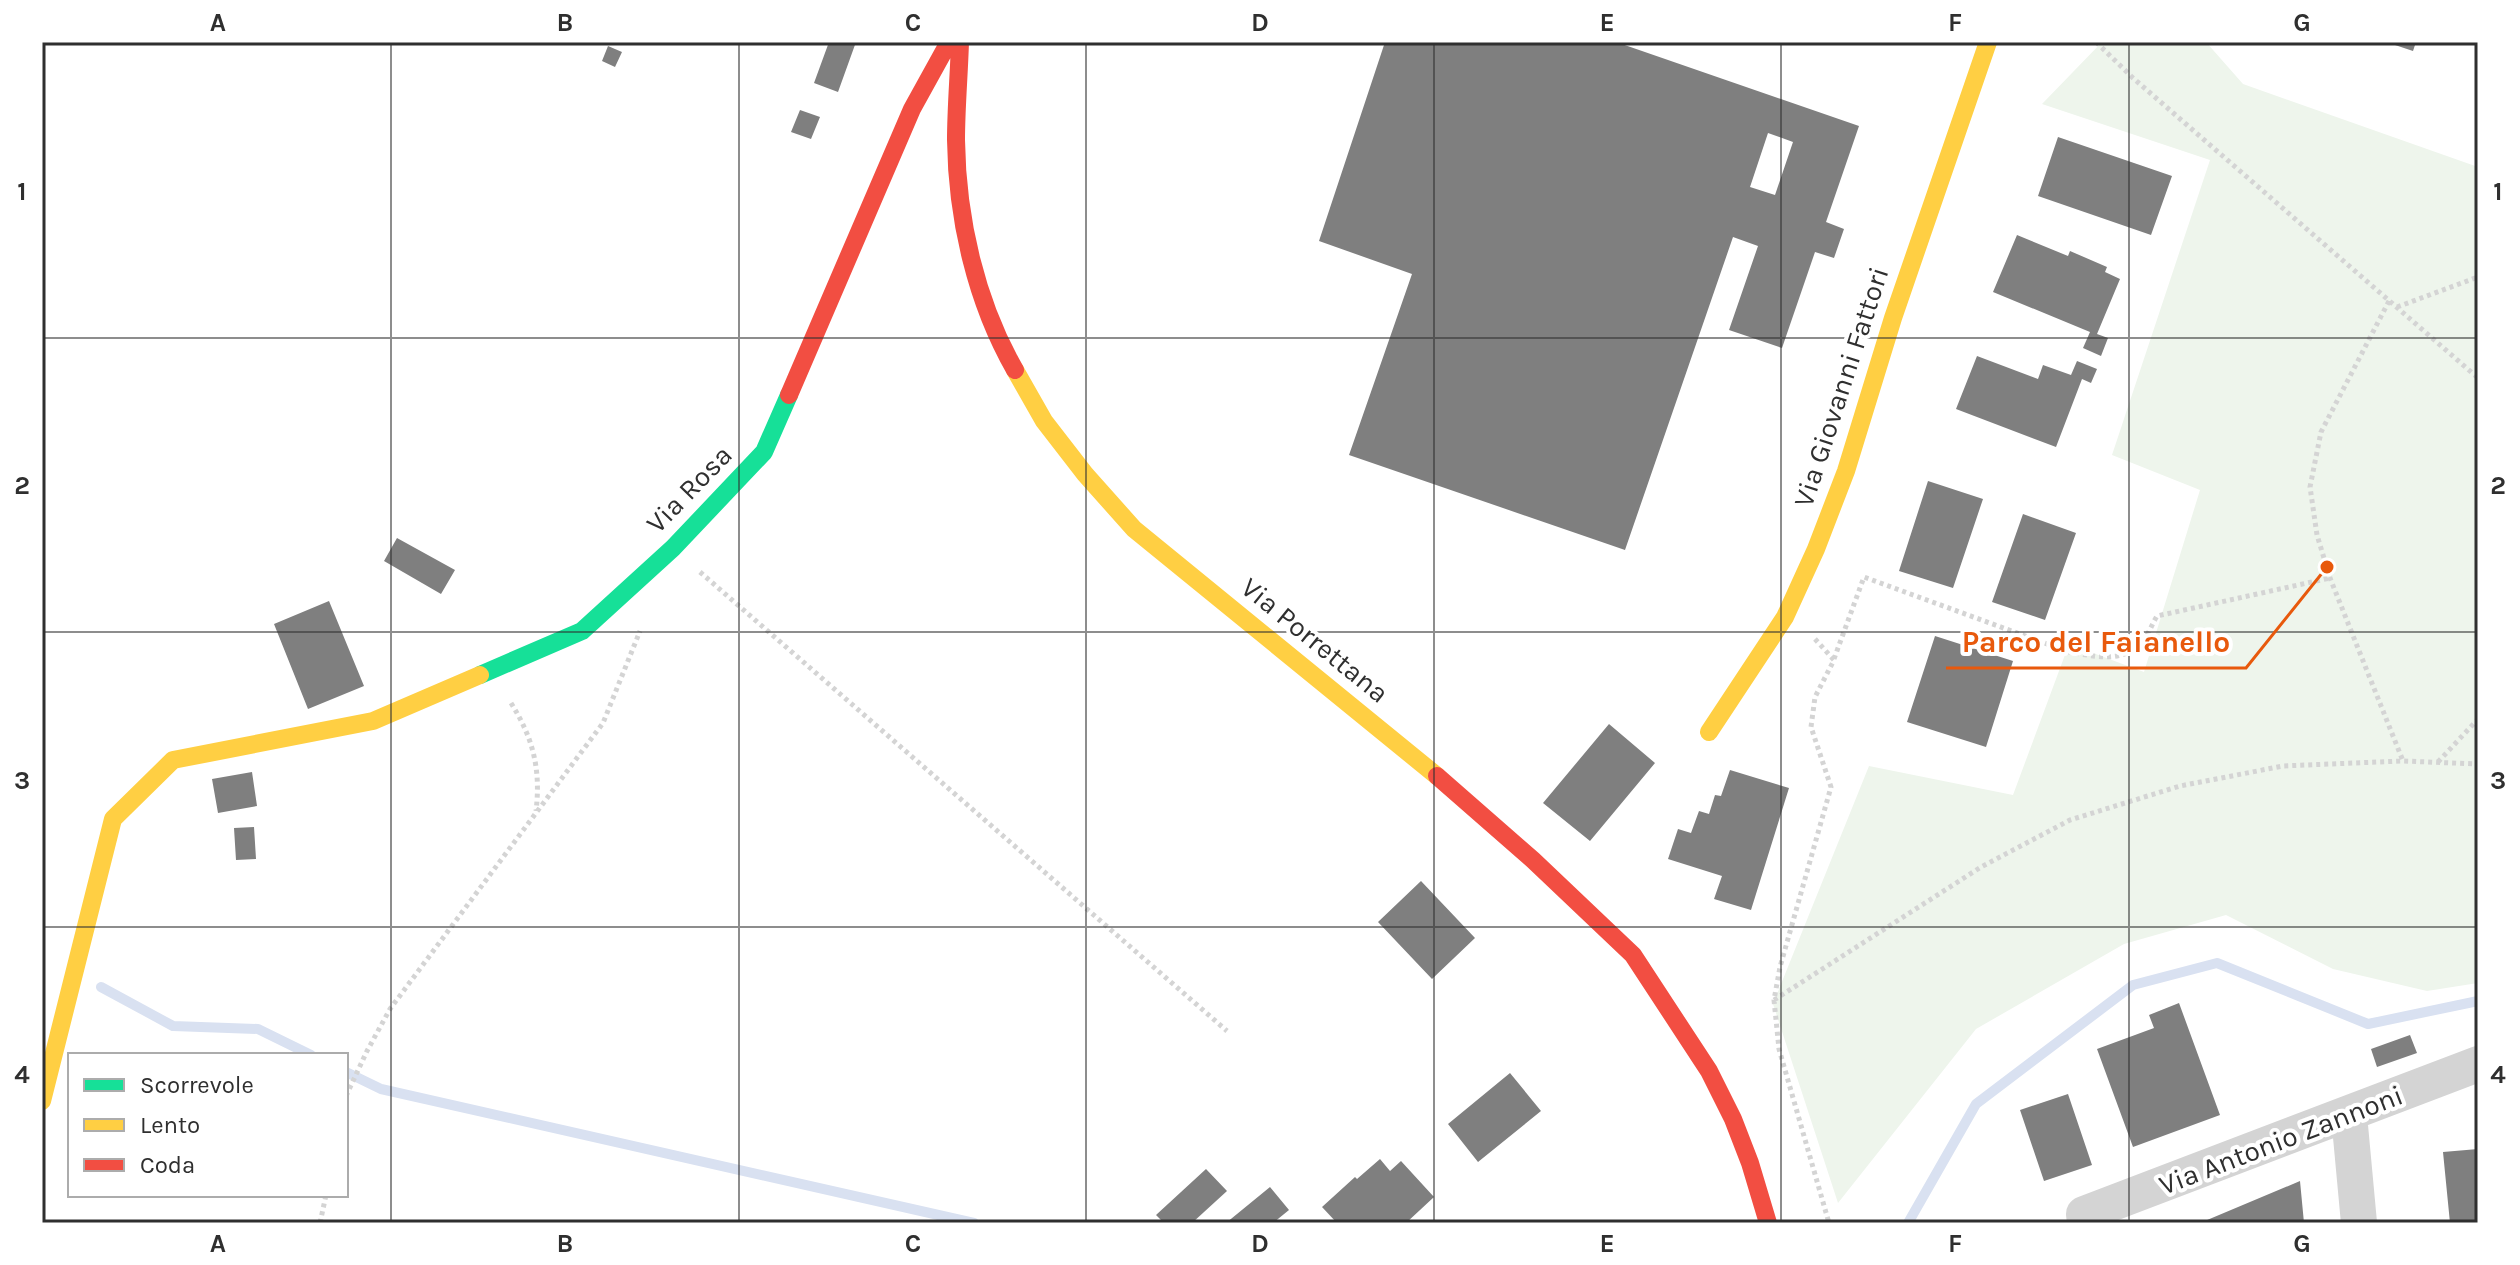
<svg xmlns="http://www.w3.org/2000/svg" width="2520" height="1265" font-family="Karla,sans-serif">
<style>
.green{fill:#eef5ec}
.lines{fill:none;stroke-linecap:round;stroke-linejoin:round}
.stream{stroke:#d9e1f1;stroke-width:10}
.building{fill:#7f7f7f;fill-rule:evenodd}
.path{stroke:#d4d4d4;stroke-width:5;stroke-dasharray:4 4;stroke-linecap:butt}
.street{stroke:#d4d4d4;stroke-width:36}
.fast{stroke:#16e098;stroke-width:18}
.slow{stroke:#ffcf43;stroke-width:18}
.jam{stroke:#f24e42;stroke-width:18}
.grid{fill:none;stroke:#2f2f2f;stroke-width:2;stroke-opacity:0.55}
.labels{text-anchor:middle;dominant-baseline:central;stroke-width:8;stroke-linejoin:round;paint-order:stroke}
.street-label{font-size:28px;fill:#2f2f2f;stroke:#fff}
.leader{fill:none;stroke:#e8590c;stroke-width:3}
.callout-dot{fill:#e8590c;stroke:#fff;stroke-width:3}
.callout-label{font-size:30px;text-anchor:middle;font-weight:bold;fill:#e8590c;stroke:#fff;stroke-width:8;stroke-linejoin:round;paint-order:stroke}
.neatline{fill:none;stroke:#2f2f2f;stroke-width:3}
.grid-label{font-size:26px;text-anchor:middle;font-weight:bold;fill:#2f2f2f}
</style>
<rect width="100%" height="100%" fill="#fff"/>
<!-- green -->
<path class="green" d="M 2102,42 L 2206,42 L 2243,84 L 2478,167 L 2478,983 L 2427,991 L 2333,969 L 2226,915 L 2124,944 L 1976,1029 L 1838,1203 L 1773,1004 L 1869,766 L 2013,795 L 2069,644 L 2144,672 L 2200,490 L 2112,455 L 2210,160 L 2042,104 Z"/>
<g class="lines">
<!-- stream -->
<path class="stream" d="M 101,987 L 173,1026 L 258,1029 L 311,1055
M 346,1072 L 381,1089 L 974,1223
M 1908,1223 L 1976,1104 L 2133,985 L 2217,963 L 2368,1024 L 2478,1001"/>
</g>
<!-- building -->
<path class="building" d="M 829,42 L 856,42 L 838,92 L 814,83 Z
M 1385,42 L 1616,42 L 1859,126 L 1826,222 L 1844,229 L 1834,258 L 1815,252 L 1782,348 L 1729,330 L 1758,246 L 1733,237 L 1625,550 L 1349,455 L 1412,274 L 1319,241 ZM 1768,133 L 1793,142 L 1775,195 L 1750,187 Z
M 2386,42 L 2416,42 L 2413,51 Z
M 608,46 L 622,52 L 615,67 L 602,61 Z
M 800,110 L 820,117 L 811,139 L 791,132 Z
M 2058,137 L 2172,176 L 2151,235 L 2038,196 Z
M 2017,235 L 2068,256 L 2070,251 L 2107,267 L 2105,272 L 2120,279 L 2097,334 L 2108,338 L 2101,356 L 2083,348 L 2090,332 L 1993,292 Z
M 1977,356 L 2038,379 L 2043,365 L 2071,375 L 2077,361 L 2097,369 L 2091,383 L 2082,379 L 2056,447 L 1956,409 Z
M 1928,481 L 1983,499 L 1953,588 L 1899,571 Z
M 2023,514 L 2076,533 L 2045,620 L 1992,602 Z
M 397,538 L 455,570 L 441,594 L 384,561 Z
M 329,601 L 364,686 L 308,709 L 274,624 Z
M 1935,636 L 2013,661 L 1986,747 L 1907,722 Z
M 1609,724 L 1655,763 L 1590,841 L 1543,803 Z
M 1730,770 L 1789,788 L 1751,910 L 1714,899 L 1722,876 L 1668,859 L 1678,829 L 1691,833 L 1699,811 L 1709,814 L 1715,795 L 1721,796 Z
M 252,772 L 257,806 L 218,813 L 212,779 Z
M 254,827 L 256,859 L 236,860 L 234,828 Z
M 1421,881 L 1475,938 L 1432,979 L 1378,922 Z
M 2179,1003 L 2220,1115 L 2133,1147 L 2097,1049 L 2154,1028 L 2149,1015 Z
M 2410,1035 L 2417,1053 L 2377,1067 L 2371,1049 Z
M 1510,1073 L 1541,1111 L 1478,1162 L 1448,1124 Z
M 2068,1094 L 2092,1165 L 2044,1181 L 2020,1110 Z
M 2478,1149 L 2478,1223 L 2450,1223 L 2443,1152 Z
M 1380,1159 L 1390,1171 L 1401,1161 L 1434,1197 L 1406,1223 L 1337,1223 L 1322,1207 L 1355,1177 L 1357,1179 Z
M 1206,1169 L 1227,1191 L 1192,1223 L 1164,1223 L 1156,1215 Z
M 2300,1181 L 2304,1223 L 2200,1223 Z
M 1270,1187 L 1289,1210 L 1273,1223 L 1226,1223 Z"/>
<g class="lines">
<!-- path -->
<path class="path" d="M 2096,42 L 2133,78 L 2478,378
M 2389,301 L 2321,432 L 2310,487 L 2317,535 L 2330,578 L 2403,761
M 2397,307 L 2478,277
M 700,572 L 1227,1031
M 1815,639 L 1834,660 L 1815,697 L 1811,727 L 1831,787 L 1780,967 L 1774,1000 L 1779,1049 L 1829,1223
M 1834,659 L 1864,577 L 2069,652 C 2093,656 2122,664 2141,643 C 2148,636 2152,624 2157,616 L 2330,578
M 511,703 C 533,738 541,769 536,811
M 2438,762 L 2478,719
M 1774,1000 L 1981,867 L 2070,820 L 2180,786 L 2283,766 L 2403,761 L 2478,764
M 346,1096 L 367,1051 L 390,1009 L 603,723 L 640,631
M 320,1223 L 326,1195"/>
<!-- street -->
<path class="street" d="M 2349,1115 L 2359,1223
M 2085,1223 L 2084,1214 L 2478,1064"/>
<!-- fast -->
<path class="fast" d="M 480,675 L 582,631 L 673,548 L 764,452 L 789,395"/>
<!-- slow -->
<path class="slow" d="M 1015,370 L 1044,421 L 1085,474 L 1134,529 L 1437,776
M 1709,732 L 1785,617 L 1816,549 L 1846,471 L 1893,318 L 1988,42
M 42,1101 L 113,819 L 173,760 L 373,721 L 480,675"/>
<!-- jam -->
<path class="jam" d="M 960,42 C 959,75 956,108 956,140 C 957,219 976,302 1015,370
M 789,395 L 912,109 L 949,42
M 1437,776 L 1533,860 L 1633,955 L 1709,1071 L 1733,1119 L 1750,1163 L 1768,1223"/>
</g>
<!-- grid -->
<path class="grid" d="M 391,42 L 391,1223M 739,42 L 739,1223M 1086,42 L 1086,1223M 1434,42 L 1434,1223M 1781,42 L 1781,1223M 2129,42 L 2129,1223M 42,338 L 2478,338M 42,632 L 2478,632M 42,927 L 2478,927"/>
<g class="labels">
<!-- street labels -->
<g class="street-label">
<text transform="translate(1841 387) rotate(-72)">Via Giovanni Fattori</text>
<text transform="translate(689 489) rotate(-46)">Via Rosa</text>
<text transform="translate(1315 640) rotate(39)">Via Porrettana</text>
<text transform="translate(2281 1140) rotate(-21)">Via Antonio Zannoni</text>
</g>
</g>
<!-- callouts -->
<path class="leader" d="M2327 567L2246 668H1946"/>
<circle class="callout-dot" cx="2327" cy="567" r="8"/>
<g class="callout-label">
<text x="2096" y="652">Parco del Faianello</text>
</g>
<!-- border -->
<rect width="2520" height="1265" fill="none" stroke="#ffffff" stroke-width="88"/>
<!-- legend -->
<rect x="68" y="1053" width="280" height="144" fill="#ffffff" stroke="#acacac" stroke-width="2"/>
<rect x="84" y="1079" width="40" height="12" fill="#16e098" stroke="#acacac" stroke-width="2"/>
<text x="140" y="1093" font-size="24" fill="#2f2f2f">Scorrevole</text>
<rect x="84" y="1119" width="40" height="12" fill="#ffcf43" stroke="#acacac" stroke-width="2"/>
<text x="140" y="1133" font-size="24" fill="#2f2f2f">Lento</text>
<rect x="84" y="1159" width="40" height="12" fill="#f24e42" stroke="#acacac" stroke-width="2"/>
<text x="140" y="1173" font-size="24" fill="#2f2f2f">Coda</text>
<rect x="44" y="44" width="2432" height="1177" class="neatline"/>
<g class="grid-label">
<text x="218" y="31">A</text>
<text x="565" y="31">B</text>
<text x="913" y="31">C</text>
<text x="1260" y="31">D</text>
<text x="1607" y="31">E</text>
<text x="1955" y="31">F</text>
<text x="2302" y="31">G</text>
<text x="22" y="200">1</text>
<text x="2498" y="200">1</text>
<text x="22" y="494">2</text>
<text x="2498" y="494">2</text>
<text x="22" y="789">3</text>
<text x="2498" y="789">3</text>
<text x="22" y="1083">4</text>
<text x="2498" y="1083">4</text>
<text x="218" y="1252">A</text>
<text x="565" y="1252">B</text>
<text x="913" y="1252">C</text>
<text x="1260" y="1252">D</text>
<text x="1607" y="1252">E</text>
<text x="1955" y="1252">F</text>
<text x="2302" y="1252">G</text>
</g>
</svg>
